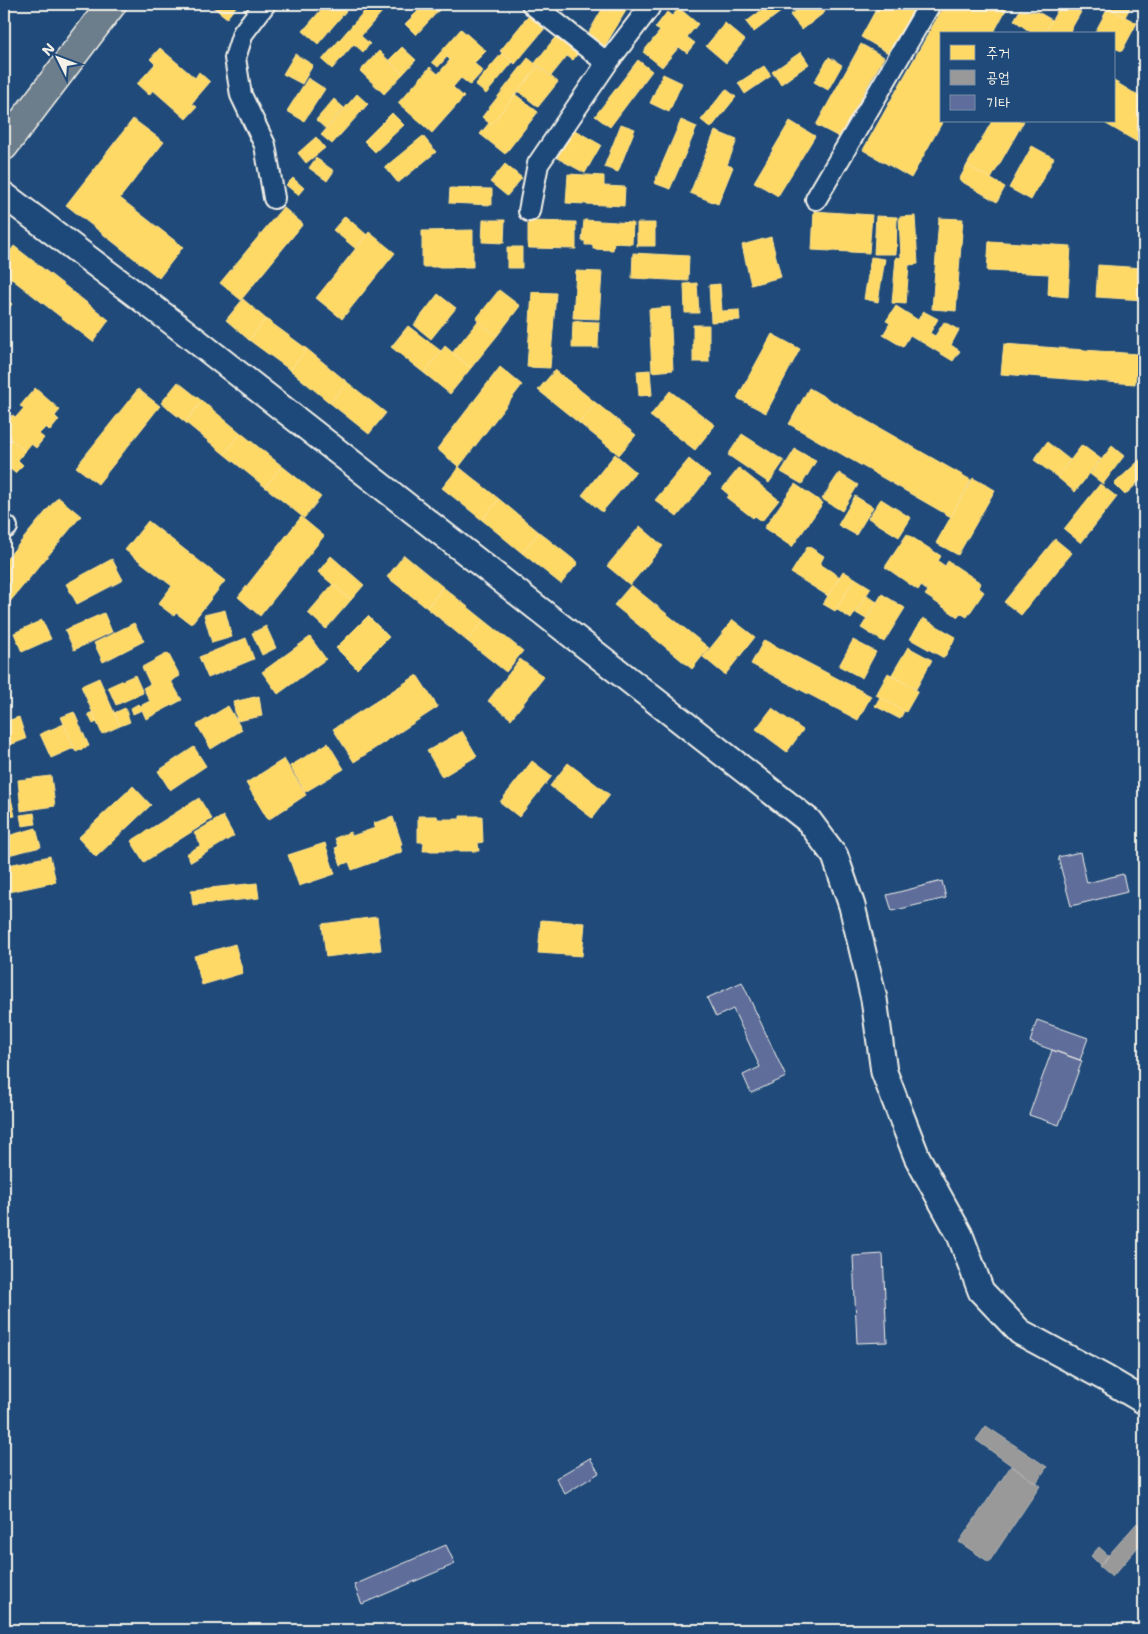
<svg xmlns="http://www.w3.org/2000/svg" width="1148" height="1634" font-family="'Shantell Sans','Poor Story',sans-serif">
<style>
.homes{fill:#ffd966;stroke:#fce08d}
.industry{fill:#999;stroke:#b4b3b1}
.building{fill:#5e6d9b;stroke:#f4f1e8}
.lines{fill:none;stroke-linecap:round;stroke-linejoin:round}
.minor-casing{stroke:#f4f1e8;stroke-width:24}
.tertiary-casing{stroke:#f4f1e8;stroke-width:29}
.primary-casing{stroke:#f4f1e8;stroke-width:31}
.minor{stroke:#1f4a7a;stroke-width:20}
.tertiary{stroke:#1f4a7a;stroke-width:25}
.primary{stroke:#6c7d8b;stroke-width:28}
</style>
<rect width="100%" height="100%" fill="#1f4a7a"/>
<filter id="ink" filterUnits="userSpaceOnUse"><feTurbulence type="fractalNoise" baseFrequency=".02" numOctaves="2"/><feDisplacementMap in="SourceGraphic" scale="10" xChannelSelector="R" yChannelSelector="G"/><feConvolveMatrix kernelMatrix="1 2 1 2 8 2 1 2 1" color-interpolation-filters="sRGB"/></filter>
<g filter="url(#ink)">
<!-- homes -->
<path class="homes" d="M 209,4 L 238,4 L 227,18 Z
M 326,4 L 337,4 L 346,11 L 318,44 L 303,31 Z
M 363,4 L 389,4 L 361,36 L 370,44 L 363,52 L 354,44 L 332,69 L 322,60 L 367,8 Z
M 425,4 L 435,4 L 440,9 L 416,35 L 405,24 Z
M 605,4 L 630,4 L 603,49 L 585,39 Z
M 770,4 L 776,4 L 782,11 L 754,32 L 746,22 Z
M 805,4 L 819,4 L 825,12 L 802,30 L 790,15 Z
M 879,4 L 918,4 L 890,54 L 861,37 Z
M 945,4 L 1004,4 L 1008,6 L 993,34 L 942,34 L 942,121 L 943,121 L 911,178 L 863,150 Z
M 1061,4 L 1066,4 L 1081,12 L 1069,33 L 1070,34 L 1044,34 Z
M 1074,4 L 1089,4 L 1085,10 Z
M 1110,4 L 1132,4 L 1125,17 L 1108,8 Z
M 679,8 L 698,24 L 687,37 L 695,43 L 687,53 L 679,47 L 662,67 L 643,52 L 660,31 L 655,28 L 667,12 L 672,16 Z
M 1108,8 L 1137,23 L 1122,51 L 1114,48 L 1114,34 L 1094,34 Z
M 1020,10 L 1038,12 L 1052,20 L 1044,34 L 1033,34 L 1014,20 Z
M 530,14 L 546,27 L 515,64 L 500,51 Z
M 725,23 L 745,40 L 726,63 L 706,46 Z
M 461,29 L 486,51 L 474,63 L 483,71 L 470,85 L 461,78 L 453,87 L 464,97 L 432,133 L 398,103 L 430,67 L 438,74 L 450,60 L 447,57 L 438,67 L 432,62 Z
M 560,31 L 582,48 L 573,60 L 567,56 L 551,76 L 535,63 Z
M 861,44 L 884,57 L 839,137 L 816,125 Z
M 402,47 L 416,60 L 403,74 L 389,60 Z
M 160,48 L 195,78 L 199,72 L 210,82 L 192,103 L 197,107 L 186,119 L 153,90 L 149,95 L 137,84 L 155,64 L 150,59 Z
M 379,51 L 403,74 L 384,94 L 360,71 Z
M 801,52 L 809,64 L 781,84 L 772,72 Z
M 502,53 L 513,62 L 486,94 L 475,85 Z
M 295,54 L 313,65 L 302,84 L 283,74 Z
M 829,57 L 842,65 L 828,90 L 814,82 Z
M 528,58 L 538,66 L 491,125 L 482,117 Z
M 638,60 L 652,71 L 610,127 L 595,116 Z
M 538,66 L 558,82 L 538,107 L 518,91 Z
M 764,66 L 771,76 L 745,94 L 738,83 Z
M 663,74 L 682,83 L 669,112 L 650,103 Z
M 308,78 L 325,89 L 304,121 L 287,111 Z
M 1114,81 L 1144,99 L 1144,146 L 1101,121 L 1114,121 Z
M 726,89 L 736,97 L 711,128 L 701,120 Z
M 357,94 L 368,104 L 332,144 L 321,135 Z
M 515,94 L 538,112 L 505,154 L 480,134 L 489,123 L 491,125 Z
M 334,99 L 344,108 L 326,129 L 316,120 Z
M 392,113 L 404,125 L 375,152 L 364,141 Z
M 133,119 L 164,142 L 120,198 L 183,247 L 159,278 L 66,205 Z
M 681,120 L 697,127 L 670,189 L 654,183 Z
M 790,121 L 815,136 L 778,196 L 754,182 Z
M 992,121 L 1024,121 L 991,179 L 967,165 Z
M 621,124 L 635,129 L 618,172 L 604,167 Z
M 573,129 L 601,145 L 585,173 L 557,158 Z
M 715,131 L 737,140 L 727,165 L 733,167 L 718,204 L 690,193 Z
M 423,136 L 436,152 L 398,183 L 385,167 Z
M 316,137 L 325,148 L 306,163 L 298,153 Z
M 1032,146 L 1054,158 L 1031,200 L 1009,188 Z
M 316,158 L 334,171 L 327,181 L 309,168 Z
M 505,164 L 522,178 L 507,196 L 490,182 Z
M 967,165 L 1005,187 L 997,202 L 959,180 Z
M 568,174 L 604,176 L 604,186 L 625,187 L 624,206 L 566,203 Z
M 293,178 L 304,188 L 298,195 L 286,185 Z
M 450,188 L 492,189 L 492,205 L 449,203 Z
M 283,207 L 303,224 L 241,300 L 220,283 Z
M 814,211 L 872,215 L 869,253 L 812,250 Z
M 345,216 L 367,235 L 356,249 L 333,230 Z
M 876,216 L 897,217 L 896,254 L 874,254 Z
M 915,216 L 918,264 L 909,265 L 906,304 L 892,303 L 896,257 L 901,258 L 899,217 Z
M 939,218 L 963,219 L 956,311 L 932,309 Z
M 483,220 L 505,220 L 504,243 L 482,242 Z
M 584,220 L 633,223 L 632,244 L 614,243 L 613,250 L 593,249 L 593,245 L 585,245 L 585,241 L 582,241 Z
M 528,221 L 576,222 L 576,249 L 528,248 Z
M 637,223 L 655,223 L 655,246 L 637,246 Z
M 473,230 L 473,267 L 422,267 L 422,231 Z
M 369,232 L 395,253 L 342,319 L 316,298 Z
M 771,237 L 781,277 L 751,285 L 742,245 Z
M 989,241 L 1071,246 L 1068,297 L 1048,295 L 1049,274 L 987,271 Z
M 14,246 L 109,320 L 93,342 L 4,273 L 4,260 Z
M 507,247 L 522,247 L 522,268 L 507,268 Z
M 633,253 L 689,256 L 688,281 L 632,278 Z
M 871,257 L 885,259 L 878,302 L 864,299 Z
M 1098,265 L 1144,268 L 1144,300 L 1096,297 Z
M 576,271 L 602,272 L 599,319 L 573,318 Z
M 697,283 L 699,313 L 685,313 L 684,284 Z
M 720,284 L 722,311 L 739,310 L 740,320 L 711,322 L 709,285 Z
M 499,290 L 520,306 L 497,336 L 476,319 Z
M 532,292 L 556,293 L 550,368 L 527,367 Z
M 438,294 L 456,308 L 431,339 L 414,325 Z
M 4,298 L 12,304 L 4,314 Z
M 243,299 L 266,319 L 249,340 L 226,320 Z
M 896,306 L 918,320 L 923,311 L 938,319 L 930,333 L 935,336 L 944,322 L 959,330 L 951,345 L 960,351 L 953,361 L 910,335 L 903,347 L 883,335 L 890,323 L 886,321 Z
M 670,307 L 673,370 L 652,372 L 649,309 Z
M 266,319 L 307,349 L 290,370 L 249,340 Z
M 478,321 L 497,336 L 471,368 L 452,353 Z
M 573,321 L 599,322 L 598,348 L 572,348 Z
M 693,325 L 709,325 L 709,362 L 693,362 Z
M 408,326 L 441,351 L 424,373 L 391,347 Z
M 772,334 L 800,349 L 766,413 L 737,398 Z
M 1004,344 L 1138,354 L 1135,384 L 1001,374 Z
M 445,346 L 471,368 L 450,394 L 424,373 Z
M 307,349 L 347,382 L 330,403 L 290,370 Z
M 500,367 L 522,385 L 459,467 L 437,449 Z
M 555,370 L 596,403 L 579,423 L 538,390 Z
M 650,370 L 652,395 L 639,396 L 637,371 Z
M 178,382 L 202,401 L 185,422 L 161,403 Z
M 347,382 L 386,413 L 369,434 L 330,403 Z
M 35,388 L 60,410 L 55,416 L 59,420 L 50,431 L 46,427 L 39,434 L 44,438 L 36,448 L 31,444 L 25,451 L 4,434 L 4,426 L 12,415 L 16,417 L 24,408 L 20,406 Z
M 809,388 L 971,480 L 951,517 L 789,424 Z
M 138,389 L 160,406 L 98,484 L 76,467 Z
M 670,391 L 715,425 L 695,450 L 650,416 Z
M 202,401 L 241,433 L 224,454 L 185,422 Z
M 596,403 L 636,435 L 619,455 L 579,423 Z
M 241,433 L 282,466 L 265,487 L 224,454 Z
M 4,434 L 25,451 L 18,460 L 23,465 L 15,473 L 10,469 L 4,476 L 9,480 L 4,487 Z
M 742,434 L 784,461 L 769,483 L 728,455 Z
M 1047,442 L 1070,460 L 1057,477 L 1034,460 Z
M 1082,445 L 1101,459 L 1075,492 L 1057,477 Z
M 1112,446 L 1124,456 L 1103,484 L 1090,474 Z
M 795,449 L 816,461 L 802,484 L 781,472 Z
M 615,454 L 636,472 L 602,512 L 582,495 Z
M 1144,456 L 1144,477 L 1125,495 L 1114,484 Z
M 689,459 L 710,476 L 677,517 L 655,500 Z
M 282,466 L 321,497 L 304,518 L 265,487 Z
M 459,467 L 499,499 L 482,520 L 442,488 Z
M 739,468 L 779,500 L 762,521 L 755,516 L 753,518 L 727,498 L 729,495 L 722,489 Z
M 839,473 L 858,485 L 842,511 L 822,499 Z
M 973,478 L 995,490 L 958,555 L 936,543 Z
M 795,484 L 823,503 L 792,547 L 764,528 Z
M 1100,484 L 1117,497 L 1081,543 L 1064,529 Z
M 855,496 L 873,507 L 856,535 L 838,525 Z
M 58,497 L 81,516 L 8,604 L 4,601 L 4,562 Z
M 499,499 L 539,532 L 522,553 L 482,520 Z
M 881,499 L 911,518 L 899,537 L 868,518 Z
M 301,517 L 324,536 L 260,616 L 238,597 Z
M 148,521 L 225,581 L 191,624 L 176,613 L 174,616 L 158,604 L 172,586 L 125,550 Z
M 640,526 L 663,546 L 630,585 L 607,566 Z
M 539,532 L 578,563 L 561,584 L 522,553 Z
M 907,534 L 941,556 L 938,561 L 945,566 L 948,561 L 981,583 L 978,587 L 984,592 L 967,617 L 960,613 L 958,617 L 925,595 L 928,591 L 921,586 L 918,590 L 885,567 Z
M 1055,539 L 1072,553 L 1021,615 L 1004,602 Z
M 808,546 L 824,556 L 820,564 L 840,577 L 828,596 L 791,573 Z
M 404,555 L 443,587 L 427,608 L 387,577 Z
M 331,556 L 364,585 L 351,600 L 318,572 Z
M 112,559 L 123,580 L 77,604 L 66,584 Z
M 843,571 L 855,578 L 835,611 L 823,604 Z
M 855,578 L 871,588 L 851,619 L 836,609 Z
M 333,584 L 351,600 L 326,629 L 308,613 Z
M 631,585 L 709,648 L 692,669 L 614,605 Z
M 443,587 L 484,620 L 467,641 L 427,608 Z
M 882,594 L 905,608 L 884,642 L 861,628 Z
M 866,595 L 877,602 L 866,619 L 856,613 Z
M 225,610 L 232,637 L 212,643 L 204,615 Z
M 104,613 L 112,632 L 74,650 L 65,630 Z
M 368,616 L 389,637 L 357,669 L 336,648 Z
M 923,618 L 956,637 L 944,658 L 910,639 Z
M 42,620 L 51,639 L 22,652 L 14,633 Z
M 484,620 L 523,651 L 506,672 L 467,641 Z
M 733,620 L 755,637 L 725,675 L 703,657 Z
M 134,623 L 144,641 L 103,662 L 94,643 Z
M 266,626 L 276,648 L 262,655 L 252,633 Z
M 310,637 L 326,659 L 278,694 L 262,672 Z
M 246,638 L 254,659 L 208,678 L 199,657 Z
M 764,640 L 871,696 L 858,720 L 751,664 Z
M 853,640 L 876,652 L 862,678 L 839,666 Z
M 908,647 L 932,660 L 916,689 L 891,676 Z
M 168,653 L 180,676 L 171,681 L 182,700 L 146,719 L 142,710 L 133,714 L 131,708 L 138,704 L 140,706 L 150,701 L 143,688 L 150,684 L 142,667 Z
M 520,659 L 544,677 L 511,719 L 488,701 Z
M 888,673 L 918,691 L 906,712 L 876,695 Z
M 135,675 L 143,693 L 116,705 L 108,687 Z
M 417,675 L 438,707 L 354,762 L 333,729 Z
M 99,678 L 120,726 L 102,734 L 81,686 Z
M 259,696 L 262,716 L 237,721 L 233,702 Z
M 880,697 L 904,711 L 900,719 L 875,706 Z
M 228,706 L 242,730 L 211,749 L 197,725 Z
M 125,708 L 130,722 L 120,726 L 114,713 Z
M 772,708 L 803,730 L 787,752 L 756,729 Z
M 74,712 L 89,746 L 76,752 L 61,717 Z
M 93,712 L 97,722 L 93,724 L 88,714 Z
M 19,717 L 26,739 L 4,747 L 4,722 Z
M 64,724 L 74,748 L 51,758 L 40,734 Z
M 462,731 L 477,756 L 442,777 L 427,751 Z
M 328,743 L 344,769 L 305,792 L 290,766 Z
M 194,747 L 206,766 L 170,790 L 158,771 Z
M 284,759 L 306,795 L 268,820 L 246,783 Z
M 532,761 L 552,776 L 519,817 L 500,802 Z
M 568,763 L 610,795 L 592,818 L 550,786 Z
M 51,776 L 55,806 L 21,811 L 18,780 Z
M 133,786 L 151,805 L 96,857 L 78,838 Z
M 9,789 L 15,816 L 4,818 L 4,790 Z
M 199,798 L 212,819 L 144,862 L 131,841 Z
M 34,813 L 36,824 L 22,826 L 20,815 Z
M 223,816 L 234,836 L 191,862 L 186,854 L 201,845 L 194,833 Z
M 418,816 L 437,816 L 438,819 L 460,819 L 460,816 L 482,816 L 483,842 L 478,843 L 479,851 L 423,851 L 424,842 L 418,842 Z
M 393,817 L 402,844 L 400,845 L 402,852 L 352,870 L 349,862 L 341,865 L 335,848 L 338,847 L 335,838 L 350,832 L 352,836 L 375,828 L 374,823 Z
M 36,828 L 41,847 L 4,856 L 4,837 Z
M 325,843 L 335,874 L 299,886 L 288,855 Z
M 50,856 L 56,882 L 4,893 L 4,866 Z
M 257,883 L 259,898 L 193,905 L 191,890 Z
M 377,917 L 381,950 L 326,957 L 322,924 Z
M 541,920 L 585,923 L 582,956 L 538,953 Z
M 235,944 L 243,973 L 202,985 L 194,956 Z"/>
<!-- industry -->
<path class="industry" d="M 986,1426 L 1047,1467 L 1036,1483 L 976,1440 Z
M 1011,1466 L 1040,1486 L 989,1562 L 959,1542 Z
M 1137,1523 L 1144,1529 L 1144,1540 L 1112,1577 L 1099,1566 Z
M 1099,1547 L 1109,1556 L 1100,1565 L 1091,1556 Z"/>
<!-- building -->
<path class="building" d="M 1080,852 L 1087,883 L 1123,874 L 1127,892 L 1071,906 L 1058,857 Z
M 942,881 L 946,898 L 892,911 L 887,895 Z
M 742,982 L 786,1077 L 751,1093 L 743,1075 L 760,1067 L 733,1009 L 716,1017 L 707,998 Z
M 1037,1020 L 1088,1038 L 1080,1060 L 1030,1042 Z
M 1052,1050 L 1082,1061 L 1059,1125 L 1029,1115 Z
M 883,1254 L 887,1342 L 857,1343 L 853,1256 Z
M 590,1458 L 599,1473 L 565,1494 L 556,1478 Z
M 446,1545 L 455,1564 L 362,1604 L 354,1585 Z"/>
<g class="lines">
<defs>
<path id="minor" d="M 265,4 L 243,33 L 235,58 L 241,95 L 265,145 L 274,198
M 532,4 L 607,63
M 816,199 L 930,4
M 529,211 L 538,164 L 607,63 L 649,8 L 649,4
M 4,525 L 7,527"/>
<path id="tertiary" d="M 4,195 L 171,321 L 809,821 L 835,856 L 852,906 L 874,999 L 884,1072 L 917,1157 L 960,1235 L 981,1291 L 1020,1332 L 1105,1378 L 1144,1401"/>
<path id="primary" d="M 4,146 L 112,4"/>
</defs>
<!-- minor casing -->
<use href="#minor" class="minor-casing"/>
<!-- tertiary casing -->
<use href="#tertiary" class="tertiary-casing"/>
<!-- primary casing -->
<use href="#primary" class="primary-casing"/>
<!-- minor -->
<use href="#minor" class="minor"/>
<!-- tertiary -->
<use href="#tertiary" class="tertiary"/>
<!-- primary -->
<use href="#primary" class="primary"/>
</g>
</g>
<!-- margin -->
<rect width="1148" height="1634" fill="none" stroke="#1f4a7a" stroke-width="20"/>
<rect x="10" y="10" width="1128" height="1614" fill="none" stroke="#f4f1e8" stroke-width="2" filter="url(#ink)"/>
<!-- legend -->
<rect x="940" y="32" width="175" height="90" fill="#1f4a7a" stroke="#748da6"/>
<rect x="950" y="45" width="25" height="15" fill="#ffd966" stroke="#748da6"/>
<text x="986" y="58" font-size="15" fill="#f4f1e8">주거</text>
<rect x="950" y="70" width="25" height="15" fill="#999999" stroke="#748da6"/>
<text x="986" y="82" font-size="15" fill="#f4f1e8">공업</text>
<rect x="950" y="95" width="25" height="15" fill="#5e6d9b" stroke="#748da6"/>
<text x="986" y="108" font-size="15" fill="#f4f1e8">기타</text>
<!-- north arrow -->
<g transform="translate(58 58) rotate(312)" stroke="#1f4a7a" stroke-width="4" paint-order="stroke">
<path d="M0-4L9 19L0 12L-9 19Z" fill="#f4f1e8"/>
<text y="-8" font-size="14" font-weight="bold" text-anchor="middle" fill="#f4f1e8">N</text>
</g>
</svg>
